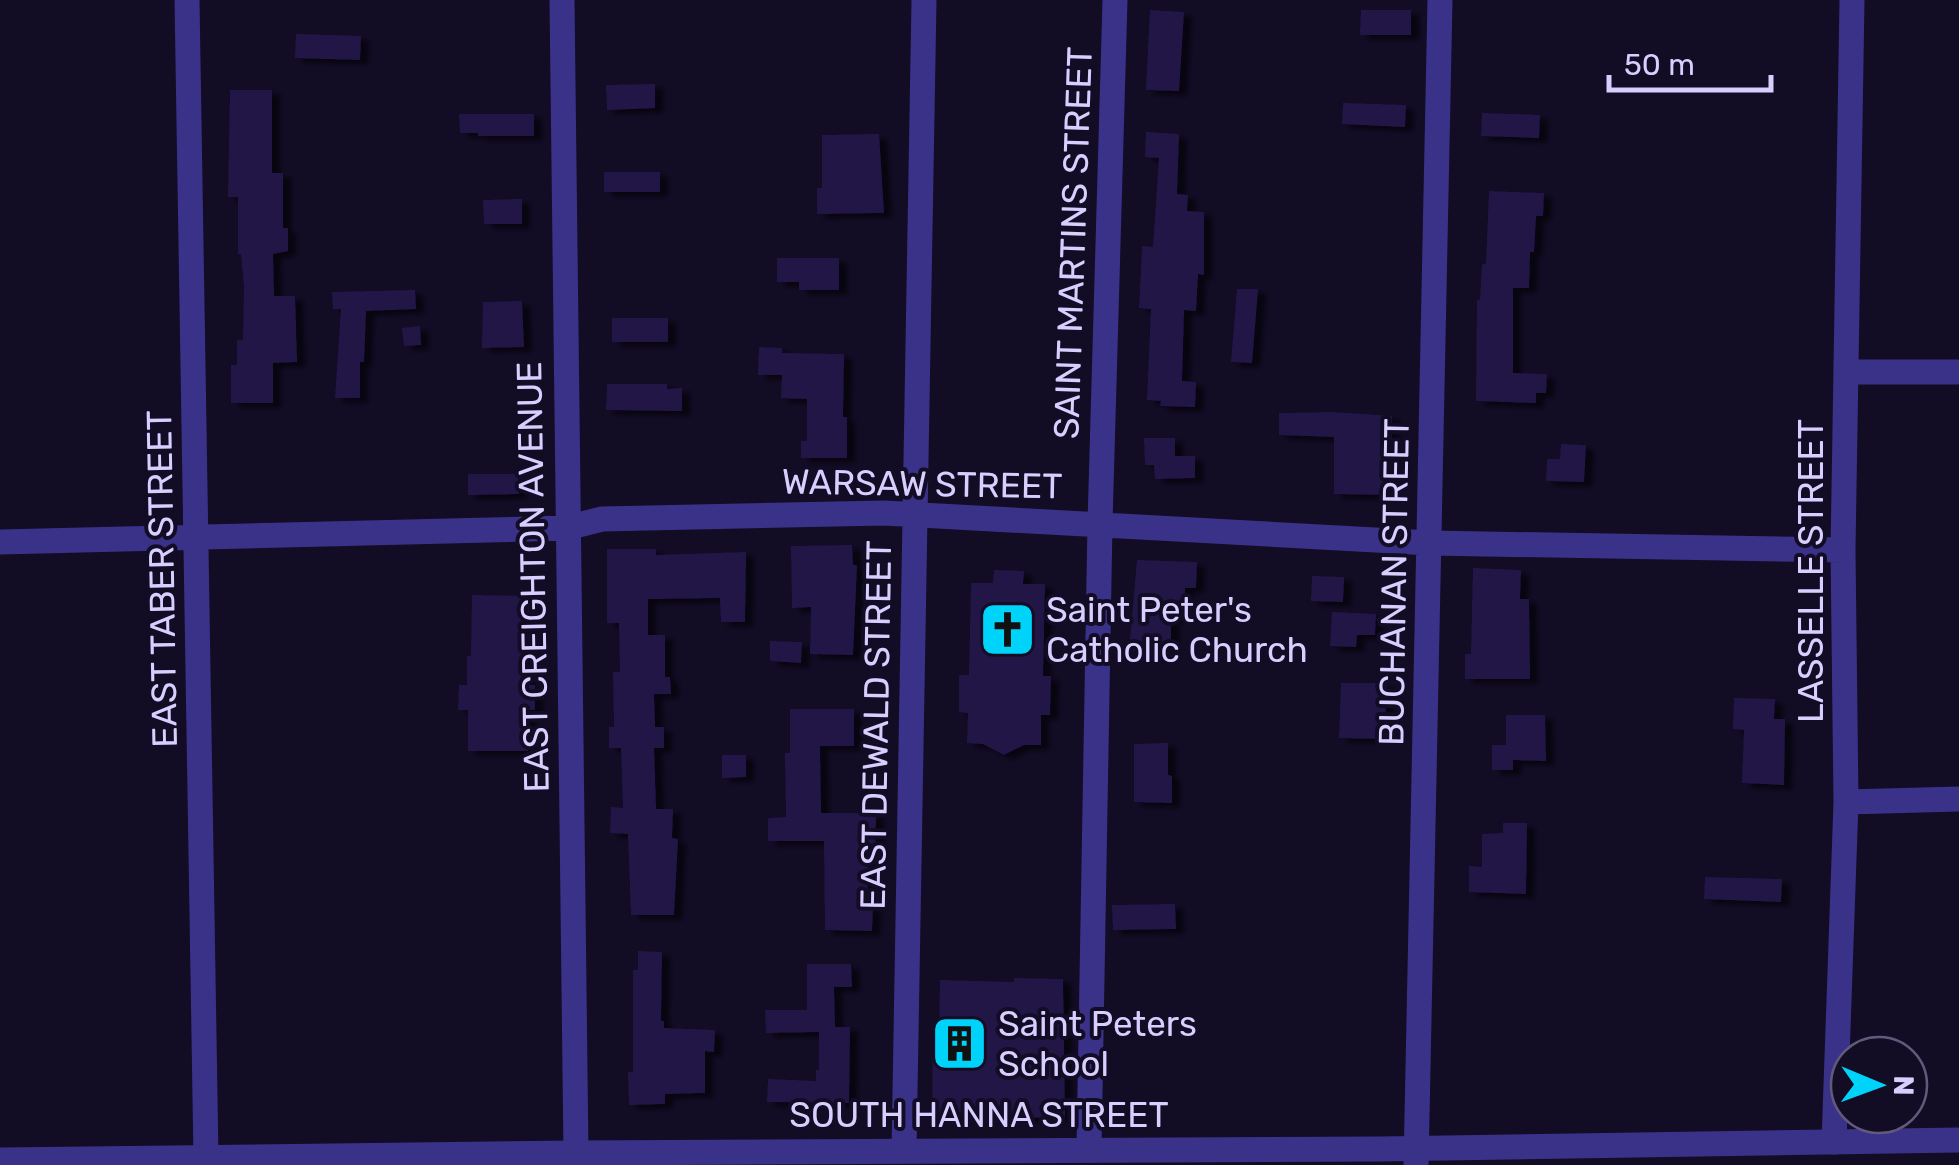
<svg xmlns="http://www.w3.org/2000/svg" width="1959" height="1165" font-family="Rubik,sans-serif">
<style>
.building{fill:#231647;filter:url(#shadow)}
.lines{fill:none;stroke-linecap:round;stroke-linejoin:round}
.minor{stroke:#3a3288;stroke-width:25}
.tertiary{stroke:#3a3288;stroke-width:25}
.labels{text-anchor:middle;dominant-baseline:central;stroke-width:8;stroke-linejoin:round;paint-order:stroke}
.street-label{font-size:35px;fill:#d8cfff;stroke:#120c25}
.poi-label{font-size:35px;fill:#d8cfff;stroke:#120c25;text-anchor:start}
</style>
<defs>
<filter id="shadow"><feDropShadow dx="8" dy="4.5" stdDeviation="2.5" flood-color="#0009"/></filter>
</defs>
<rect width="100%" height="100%" fill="#120c25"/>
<!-- building -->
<path class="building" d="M 1150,10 L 1184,12 L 1179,91 L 1146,90 Z
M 1361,10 L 1411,10 L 1411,35 L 1360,35 Z
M 296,34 L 361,36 L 360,60 L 295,58 Z
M 655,84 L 655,108 L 607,110 L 606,85 Z
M 230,90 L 272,90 L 272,173 L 283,173 L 283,228 L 288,228 L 288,251 L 273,254 L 274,296 L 295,296 L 297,362 L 273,363 L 273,403 L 231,403 L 231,365 L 237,365 L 237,340 L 243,340 L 244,286 L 241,254 L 238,254 L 238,197 L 228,197 Z
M 1343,103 L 1406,105 L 1405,127 L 1342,124 Z
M 1482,113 L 1540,115 L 1539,138 L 1481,136 Z
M 459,114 L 534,114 L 534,136 L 478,136 L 478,133 L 460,133 Z
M 1146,132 L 1179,134 L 1177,194 L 1188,195 L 1187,211 L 1204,212 L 1204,275 L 1198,274 L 1196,311 L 1184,310 L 1182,381 L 1196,382 L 1195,407 L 1160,406 L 1161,401 L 1147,400 L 1151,309 L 1139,308 L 1141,271 L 1142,246 L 1153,247 L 1159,158 L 1145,157 Z
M 879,134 L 884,213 L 817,214 L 817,188 L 822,188 L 822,135 Z
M 604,172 L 660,172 L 660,192 L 604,192 Z
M 1489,191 L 1544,193 L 1543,216 L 1536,216 L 1534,252 L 1530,252 L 1529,288 L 1513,288 L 1513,373 L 1547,374 L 1546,393 L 1536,393 L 1536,403 L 1476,401 L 1477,300 L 1480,300 L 1482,264 L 1486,264 Z
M 522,199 L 522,224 L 484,224 L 483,200 Z
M 777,258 L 839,258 L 839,290 L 799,290 L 799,282 L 777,282 Z
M 1237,289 L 1258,289 L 1252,363 L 1231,362 Z
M 415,290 L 416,309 L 366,311 L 364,362 L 360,362 L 360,398 L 335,398 L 341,309 L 333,309 L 332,292 Z
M 522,301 L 524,347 L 482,348 L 483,302 Z
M 612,318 L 668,318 L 668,342 L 612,342 Z
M 420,326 L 421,345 L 404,346 L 402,328 Z
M 759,347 L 782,348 L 782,353 L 844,354 L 843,417 L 847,417 L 847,458 L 801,458 L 801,441 L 807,441 L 807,399 L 781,398 L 782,375 L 758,375 Z
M 607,384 L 667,384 L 667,389 L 682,388 L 682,411 L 606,410 Z
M 1333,412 L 1392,416 L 1390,495 L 1334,494 L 1334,437 L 1279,435 L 1279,413 Z
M 1144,438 L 1175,438 L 1175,456 L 1195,456 L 1195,478 L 1155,479 L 1154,465 L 1145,465 Z
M 1561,444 L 1586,445 L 1584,482 L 1546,481 L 1547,459 L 1560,459 Z
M 468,474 L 518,474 L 519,494 L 468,495 Z
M 852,545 L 853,565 L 857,565 L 853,655 L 810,654 L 811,607 L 792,608 L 791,546 Z
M 607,549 L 656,549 L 656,555 L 746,552 L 745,622 L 721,622 L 720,598 L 648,599 L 648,635 L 665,635 L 665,677 L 670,677 L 671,694 L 654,694 L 655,727 L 664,727 L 664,748 L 654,748 L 656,809 L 673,809 L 672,838 L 678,839 L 674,915 L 631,915 L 628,834 L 610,833 L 611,807 L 623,808 L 621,748 L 609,748 L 609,727 L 614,727 L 613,672 L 620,672 L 619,623 L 607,623 Z
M 1137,560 L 1197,562 L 1196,588 L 1185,588 L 1185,617 L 1171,618 L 1171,643 L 1155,643 L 1156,651 L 1129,651 Z
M 1473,568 L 1521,570 L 1520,599 L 1529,599 L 1530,679 L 1465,679 L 1465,654 L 1471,654 Z
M 994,570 L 1024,571 L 1023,584 L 1045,584 L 1043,676 L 1051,676 L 1050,715 L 1041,715 L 1041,745 L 1024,745 L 1004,755 L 983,744 L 967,743 L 968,713 L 959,712 L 959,675 L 969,675 L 971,583 L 993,583 Z
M 1312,576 L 1344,577 L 1343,602 L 1311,601 Z
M 472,595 L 533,596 L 533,625 L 527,625 L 527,685 L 535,685 L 535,710 L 528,710 L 528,751 L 468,751 L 468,710 L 458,710 L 459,685 L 467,685 L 467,656 L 471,656 Z
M 1332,612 L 1376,614 L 1375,635 L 1357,635 L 1356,647 L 1330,646 Z
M 770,641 L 802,642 L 801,663 L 770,661 Z
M 1341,683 L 1387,683 L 1384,739 L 1339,738 Z
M 1734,698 L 1775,699 L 1774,719 L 1785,719 L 1784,785 L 1742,783 L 1744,730 L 1733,729 Z
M 790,709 L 854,709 L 854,746 L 820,746 L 821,813 L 876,813 L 875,864 L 868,864 L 867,906 L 873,907 L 872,931 L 825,930 L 824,841 L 768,841 L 768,818 L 786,817 L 785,753 L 790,753 Z
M 1506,715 L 1545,715 L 1546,761 L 1513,760 L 1513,770 L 1492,770 L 1492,745 L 1506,745 Z
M 1168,743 L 1168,775 L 1172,776 L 1172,803 L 1134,802 L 1134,744 Z
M 722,755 L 746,755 L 746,777 L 722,778 Z
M 1503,823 L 1527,823 L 1526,894 L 1469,892 L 1469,866 L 1482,867 L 1482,834 L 1503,833 Z
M 1705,877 L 1782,879 L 1781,902 L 1704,899 Z
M 1175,904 L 1176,929 L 1113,930 L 1112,905 Z
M 638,951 L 662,952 L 661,1021 L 664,1021 L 664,1028 L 715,1030 L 714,1052 L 705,1051 L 705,1093 L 665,1094 L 665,1104 L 629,1105 L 628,1072 L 633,1072 L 633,970 L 638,970 Z
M 807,964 L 851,964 L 852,987 L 834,987 L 835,1027 L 850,1027 L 849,1103 L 767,1102 L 768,1079 L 816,1081 L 816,1070 L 819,1070 L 819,1032 L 766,1033 L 765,1010 L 807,1010 Z
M 1014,978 L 1063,979 L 1065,1118 L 932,1116 L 933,1035 L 939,1035 L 940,980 L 1014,982 Z"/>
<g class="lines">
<!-- minor -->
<path class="minor" d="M 187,0 L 206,1158
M 562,0 L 576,1153
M 1848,372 L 1959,372
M 0,542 L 566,528 L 602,519 L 884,513 L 1430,543 L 1843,550
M 1846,802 L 1959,799
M 1834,1142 L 1846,802 L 1843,550 L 1852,0
M 1089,1149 L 1100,523 L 1115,0
M 904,1150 L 924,0
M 1416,1165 L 1440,0"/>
<!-- tertiary -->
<path class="tertiary" d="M 0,1160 L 576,1153 L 1380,1149 L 1959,1140"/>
</g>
<!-- icons -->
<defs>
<symbol id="church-square" viewBox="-11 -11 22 22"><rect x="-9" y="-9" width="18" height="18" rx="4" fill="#00d3fa" stroke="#120c25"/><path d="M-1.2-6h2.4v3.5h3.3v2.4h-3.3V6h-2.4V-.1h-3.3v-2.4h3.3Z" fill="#111"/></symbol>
<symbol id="building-square" viewBox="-11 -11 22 22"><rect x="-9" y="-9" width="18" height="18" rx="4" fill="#00d3fa" stroke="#120c25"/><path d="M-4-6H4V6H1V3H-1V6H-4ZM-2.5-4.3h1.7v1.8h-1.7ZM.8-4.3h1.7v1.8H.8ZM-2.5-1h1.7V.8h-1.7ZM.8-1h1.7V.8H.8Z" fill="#111"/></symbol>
</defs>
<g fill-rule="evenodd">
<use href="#church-square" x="976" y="598" width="63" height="63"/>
<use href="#building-square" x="928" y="1012" width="63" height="63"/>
</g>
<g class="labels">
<!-- street labels -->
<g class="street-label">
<text transform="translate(1073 243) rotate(-88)">SAINT MARTINS STREET</text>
<text transform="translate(922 484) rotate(1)">WARSAW STREET</text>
<text transform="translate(1811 571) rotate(-90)">LASSELLE STREET</text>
<text transform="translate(533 577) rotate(-91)">EAST CREIGHTON AVENUE</text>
<text transform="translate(162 579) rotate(-91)">EAST TABER STREET</text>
<text transform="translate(1394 582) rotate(-89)">BUCHANAN STREET</text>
<text transform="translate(876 725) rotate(-89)">EAST DEWALD STREET</text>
<text x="979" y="1115">SOUTH HANNA STREET</text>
</g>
<!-- poi labels -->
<g class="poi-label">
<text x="1046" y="610">Saint Peter's<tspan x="1046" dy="40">Catholic Church</tspan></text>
<text x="998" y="1024">Saint Peters<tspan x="998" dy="40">School</tspan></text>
</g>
</g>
<!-- north arrow -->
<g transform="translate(1879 1085) rotate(91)"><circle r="48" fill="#120c25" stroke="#615a7c" stroke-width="2.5"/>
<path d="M0-8L18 38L0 25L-18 38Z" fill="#00d3fa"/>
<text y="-15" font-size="28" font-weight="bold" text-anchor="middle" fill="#d8cfff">N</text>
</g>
<!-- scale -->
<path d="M1609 75v15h162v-15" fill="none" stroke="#d8cfff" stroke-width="5"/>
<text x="1624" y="75" font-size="30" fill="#d8cfff" stroke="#120c25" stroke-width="8" paint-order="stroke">50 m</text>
</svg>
